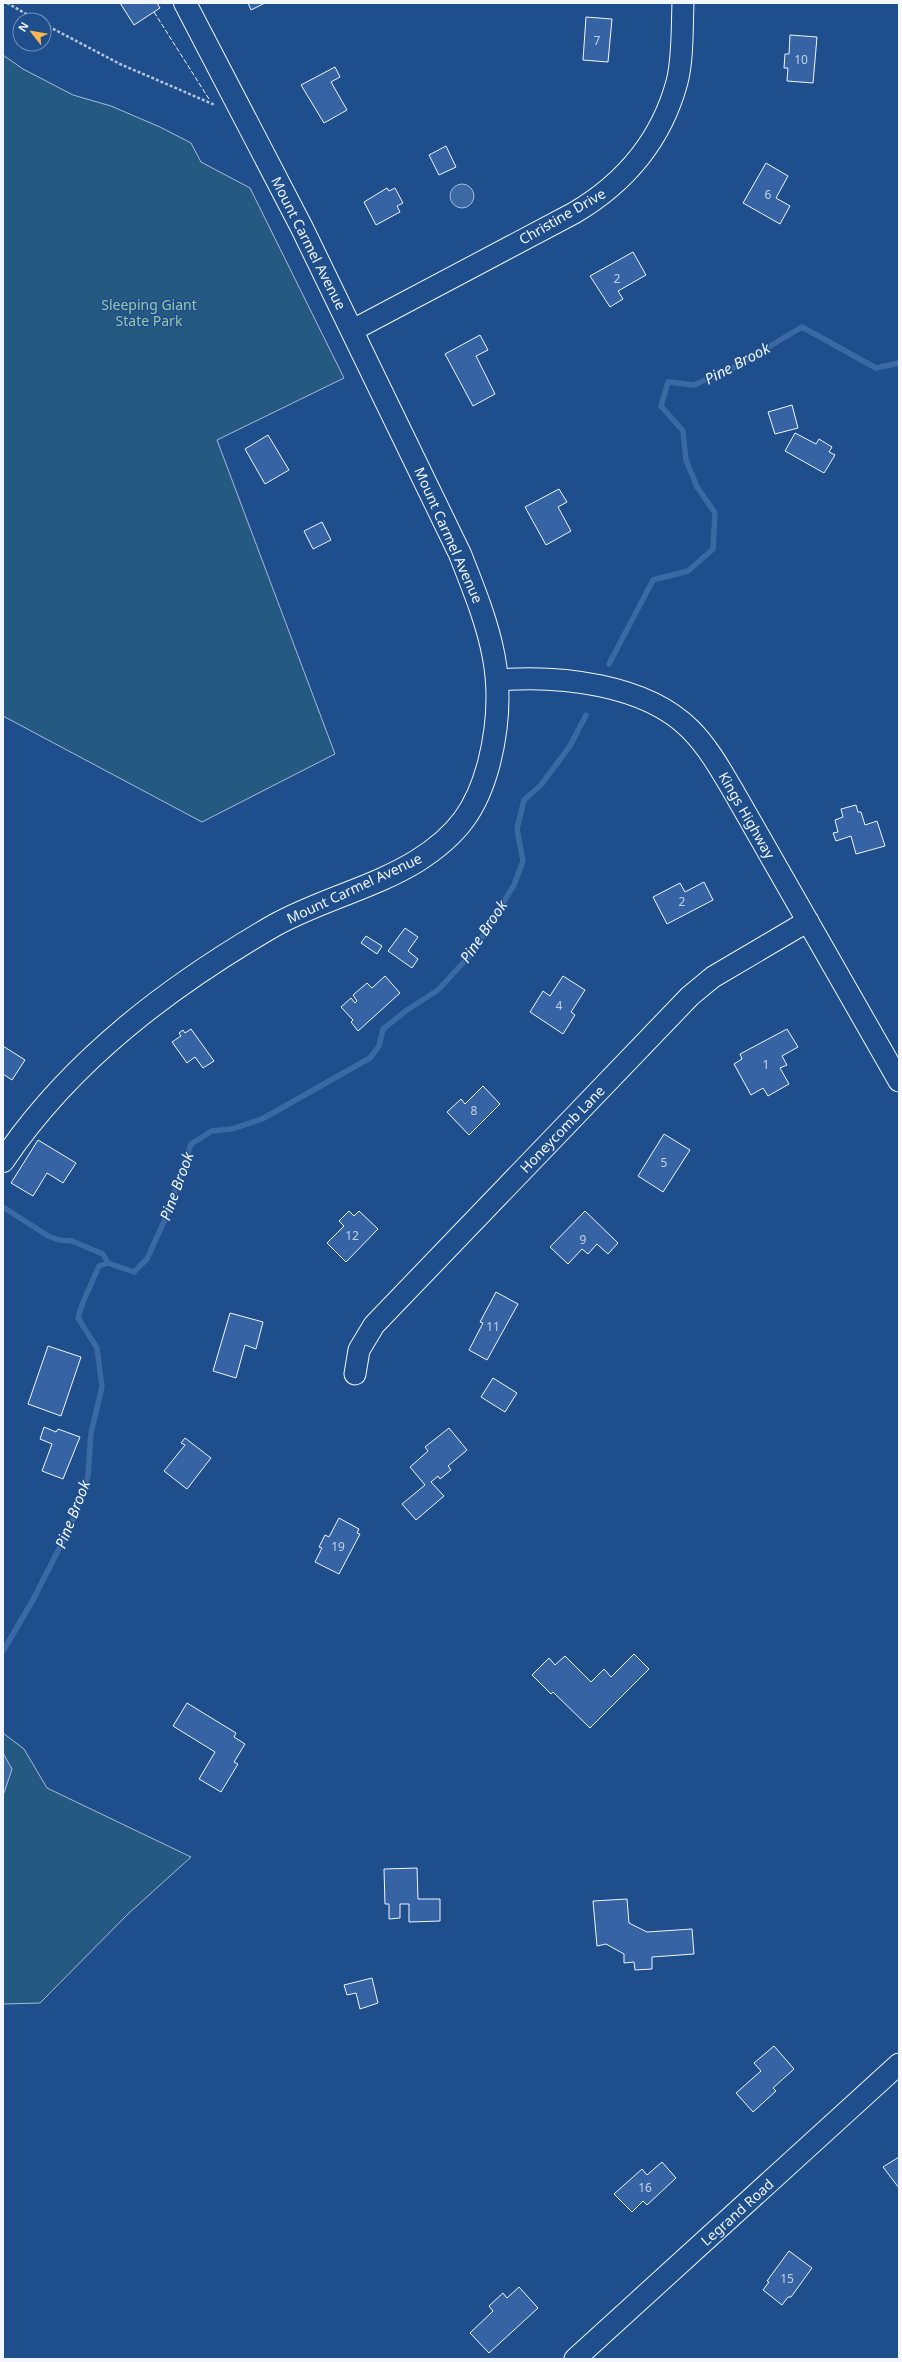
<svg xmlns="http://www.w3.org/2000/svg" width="902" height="2362" font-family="'Noto Sans',sans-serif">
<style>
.green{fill:#245a82;stroke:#a8bbd7}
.water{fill:#3b69a3;stroke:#a8bbd7}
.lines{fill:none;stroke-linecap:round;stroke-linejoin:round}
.stream{stroke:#3b69a3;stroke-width:5.5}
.building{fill:#3563a3;stroke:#f2f6ff}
.minor-casing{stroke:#f2f6ff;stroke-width:23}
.major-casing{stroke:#f2f6ff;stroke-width:24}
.path{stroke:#b3c4dc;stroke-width:2.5;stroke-dasharray:3 2;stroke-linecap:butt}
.minor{stroke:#1f4e8c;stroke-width:21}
.major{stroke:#1f4e8c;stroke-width:22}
.fence{stroke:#f2f6ff;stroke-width:1;stroke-dasharray:5 2;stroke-linecap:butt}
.labels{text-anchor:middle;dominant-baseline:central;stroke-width:3;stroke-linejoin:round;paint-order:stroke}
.number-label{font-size:12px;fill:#c3d1e8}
.street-label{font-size:14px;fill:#f2f6ff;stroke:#1f4e8c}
.park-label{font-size:14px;fill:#97c8a6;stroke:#1f4e8c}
.water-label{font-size:15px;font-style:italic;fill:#f2f6ff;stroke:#1f4e8c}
</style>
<rect width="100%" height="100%" fill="#1f4e8c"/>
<!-- green -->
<path class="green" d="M 3,55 L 23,69 L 73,95 L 111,106 L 160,127 L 191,143 L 201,162 L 250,188 L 344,378 L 217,440 L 335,754 L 202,822 L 3,716 Z
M 3,1733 L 24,1749 L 47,1788 L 191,1857 L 128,1914 L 40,2003 L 3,2004 Z"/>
<!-- water -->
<path class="water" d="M450 196a12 12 0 1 1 24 0a12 12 0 1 1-24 0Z
M 3,1753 L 12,1769 L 3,1796 Z"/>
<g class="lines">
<!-- stream -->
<path class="stream" d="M 609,664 L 653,580 L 688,571 L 713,549 L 715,513 L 697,487 L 686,460 L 683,431 L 661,406 L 668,382 L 694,385 L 735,367 L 802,327 L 876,368 L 899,363
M 3,1207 L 48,1236 L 59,1240 L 72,1241 L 103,1254 L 108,1263
M 3,1651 L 33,1600 L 72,1523 L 88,1476 L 91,1433 L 102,1387 L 97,1348 L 78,1318 L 83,1302 L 99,1266 L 108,1263 L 134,1272 L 147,1259 L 166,1217 L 191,1144 L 212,1131 L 232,1129 L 262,1119 L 370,1058 L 379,1046 L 383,1029 L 407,1010 L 438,990 L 473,952 L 514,885 L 523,861 L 517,829 L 524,800 L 541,785 L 570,746 L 586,715"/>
</g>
<!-- building -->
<path class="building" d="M 120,3 L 157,3 L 160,8 L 134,25 Z
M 248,3 L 265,3 L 251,10 Z
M 586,17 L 612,19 L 608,62 L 583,60 Z
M 790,35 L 817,37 L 813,83 L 787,81 L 788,68 L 784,68 L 785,54 L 789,54 Z
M 335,67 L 340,77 L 331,82 L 347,110 L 324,123 L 301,85 Z
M 446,146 L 456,167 L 439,175 L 429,155 Z
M 766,163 L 788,176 L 776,198 L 790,206 L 780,224 L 743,203 Z
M 387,188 L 389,191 L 395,188 L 403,203 L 397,206 L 400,212 L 376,225 L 364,202 Z
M 633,252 L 646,275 L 618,291 L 623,299 L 610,307 L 590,276 Z
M 480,335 L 488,350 L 476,356 L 495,394 L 473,406 L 445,354 Z
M 792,405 L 798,428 L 775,434 L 768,412 Z
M 795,433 L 816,444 L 819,439 L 832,447 L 829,452 L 835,455 L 824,473 L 785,451 Z
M 268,435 L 289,470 L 265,484 L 245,449 Z
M 559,489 L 567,502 L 558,507 L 571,531 L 546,545 L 525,507 Z
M 322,522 L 331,540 L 313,549 L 304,531 Z
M 856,805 L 858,812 L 861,812 L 865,825 L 877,821 L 885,846 L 856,854 L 851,836 L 836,841 L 833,833 L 838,832 L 835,820 L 843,817 L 841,809 Z
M 704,882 L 713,900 L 667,924 L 653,897 L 680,883 L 685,892 Z
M 405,928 L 418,937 L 408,951 L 418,959 L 412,968 L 388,951 Z
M 366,936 L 382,946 L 377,954 L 361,943 Z
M 385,976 L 400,993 L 358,1031 L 351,1022 L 353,1020 L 341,1007 L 351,998 L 355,1003 L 357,1001 L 353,995 L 367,983 L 372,988 Z
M 563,976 L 585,990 L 571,1012 L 575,1015 L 563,1034 L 530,1012 L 543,991 L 550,996 Z
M 191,1029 L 214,1061 L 203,1068 L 195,1057 L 187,1063 L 172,1042 L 181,1036 L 179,1033 L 183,1030 L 185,1033 Z
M 787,1029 L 798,1047 L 782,1056 L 787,1065 L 780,1068 L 789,1084 L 768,1096 L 763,1088 L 751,1095 L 734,1064 L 742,1059 L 740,1054 Z
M 3,1046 L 25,1060 L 12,1080 L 3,1074 Z
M 483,1086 L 500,1104 L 469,1135 L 447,1112 L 461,1099 L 465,1104 Z
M 664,1134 L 690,1150 L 663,1192 L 638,1176 Z
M 38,1140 L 76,1163 L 63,1183 L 47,1173 L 33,1196 L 11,1183 Z
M 349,1211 L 354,1216 L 359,1211 L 378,1229 L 346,1262 L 327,1243 L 344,1226 L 339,1221 Z
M 585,1211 L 618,1243 L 608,1254 L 597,1244 L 588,1254 L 582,1249 L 568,1264 L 550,1247 Z
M 496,1292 L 518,1304 L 487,1360 L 469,1350 L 483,1323 L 480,1322 Z
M 230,1313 L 263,1322 L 256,1349 L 245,1345 L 236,1378 L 213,1371 Z
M 48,1346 L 81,1357 L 61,1416 L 28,1404 Z
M 493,1378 L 517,1393 L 505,1412 L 481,1397 Z
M 44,1427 L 56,1432 L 58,1429 L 80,1437 L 63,1479 L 42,1471 L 52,1444 L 40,1439 Z
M 449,1428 L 467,1450 L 448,1466 L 451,1470 L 440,1479 L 438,1476 L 431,1482 L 444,1496 L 416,1520 L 402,1504 L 425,1485 L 410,1467 L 428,1451 L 425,1447 Z
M 185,1438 L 211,1458 L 187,1489 L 164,1471 L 185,1445 L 181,1443 Z
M 339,1518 L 359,1529 L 357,1533 L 360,1534 L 339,1574 L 315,1562 L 322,1548 L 319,1547 L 325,1535 L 329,1537 Z
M 634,1654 L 649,1669 L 590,1728 L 553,1692 L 551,1694 L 532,1675 L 549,1658 L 555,1665 L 565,1656 L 591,1682 L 604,1669 L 611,1677 Z
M 187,1703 L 236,1733 L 234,1737 L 245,1744 L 234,1762 L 238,1764 L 221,1792 L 199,1779 L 215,1752 L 173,1726 Z
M 417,1868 L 418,1899 L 440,1899 L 440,1921 L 409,1922 L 409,1904 L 400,1904 L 400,1918 L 389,1919 L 389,1904 L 385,1904 L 384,1869 Z
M 627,1899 L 629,1923 L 647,1932 L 692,1929 L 694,1954 L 652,1957 L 652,1969 L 635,1970 L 634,1962 L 624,1963 L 624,1954 L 606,1944 L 597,1946 L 593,1901 Z
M 372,1978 L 378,2003 L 360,2009 L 356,1993 L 347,1995 L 344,1985 Z
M 774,2046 L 794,2069 L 773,2088 L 776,2091 L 753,2112 L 736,2093 L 761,2071 L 754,2063 Z
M 899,2157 L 899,2188 L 883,2167 Z
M 662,2162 L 676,2178 L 647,2205 L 643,2201 L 632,2212 L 614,2194 L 642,2169 L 647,2175 Z
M 789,2251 L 812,2268 L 791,2297 L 788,2297 L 782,2305 L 763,2290 L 769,2282 L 767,2281 Z
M 519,2287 L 538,2308 L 489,2353 L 470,2333 L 493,2311 L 489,2306 L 503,2293 L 507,2298 Z"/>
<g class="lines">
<defs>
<path id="minor" d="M 353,330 L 574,213 C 625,183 661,141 677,82 C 683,59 682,27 683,3
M 498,680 C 559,675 645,684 690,729 C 709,748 722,772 735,794 L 899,1081
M 355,1374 L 359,1350 L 374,1325 L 690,996 L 713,977 L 808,921
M 575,2359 L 899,2064"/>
<path id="major" d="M 3,1161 C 71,1060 171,985 275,925 C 320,900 373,888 417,861 C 458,835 477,809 489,763 C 510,680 490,630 460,554 L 302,228 L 185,3"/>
</defs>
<!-- minor casing -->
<use href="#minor" class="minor-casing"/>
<!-- major casing -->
<use href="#major" class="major-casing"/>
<!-- path -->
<path class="path" d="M 7,3 L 37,20
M 44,24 L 120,64 L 215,105"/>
<!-- minor -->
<use href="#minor" class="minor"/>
<!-- major -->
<use href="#major" class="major"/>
<!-- fence -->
<path class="fence" d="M 154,12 L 209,99"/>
</g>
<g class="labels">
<!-- number labels -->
<g class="number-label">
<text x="597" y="40">7</text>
<text x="801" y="59">10</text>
<text x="768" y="194">6</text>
<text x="617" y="278">2</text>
<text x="682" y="901">2</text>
<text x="559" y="1005">4</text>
<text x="766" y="1064">1</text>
<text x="474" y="1110">8</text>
<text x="664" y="1162">5</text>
<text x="352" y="1235">12</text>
<text x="583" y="1239">9</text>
<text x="493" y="1326">11</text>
<text x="338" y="1546">19</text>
<text x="645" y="2187">16</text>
<text x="787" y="2278">15</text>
</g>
<!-- street labels -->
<g class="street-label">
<text transform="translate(562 216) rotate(-30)">Christine Drive</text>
<text transform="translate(309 243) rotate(63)">Mount Carmel Avenue</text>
<text transform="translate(449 535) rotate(66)">Mount Carmel Avenue</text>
<text transform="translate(747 815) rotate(60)">Kings Highway</text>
<text transform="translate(354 888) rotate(-25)">Mount Carmel Avenue</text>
<text transform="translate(562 1129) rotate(-46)">Honeycomb Lane</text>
<text transform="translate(737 2212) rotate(-42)">Legrand Road</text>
</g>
<!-- park labels -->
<g class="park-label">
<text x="149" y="304">Sleeping Giant<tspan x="149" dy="16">State Park</tspan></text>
</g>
<!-- water labels -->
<g class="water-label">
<text transform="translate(737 363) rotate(-28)">Pine Brook</text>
<text transform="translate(483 931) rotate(-56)">Pine Brook</text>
<text transform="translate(176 1186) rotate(-70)">Pine Brook</text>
<text transform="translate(72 1514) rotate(-69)">Pine Brook</text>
</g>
</g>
<!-- border -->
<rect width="902" height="2362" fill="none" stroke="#f2f6ff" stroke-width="8"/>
<!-- north arrow -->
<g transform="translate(32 32) rotate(301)"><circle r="19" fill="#1f4e8c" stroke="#7391ba"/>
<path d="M0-3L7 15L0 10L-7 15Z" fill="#ffb74d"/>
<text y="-6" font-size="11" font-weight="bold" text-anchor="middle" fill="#f2f6ff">N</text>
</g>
</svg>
